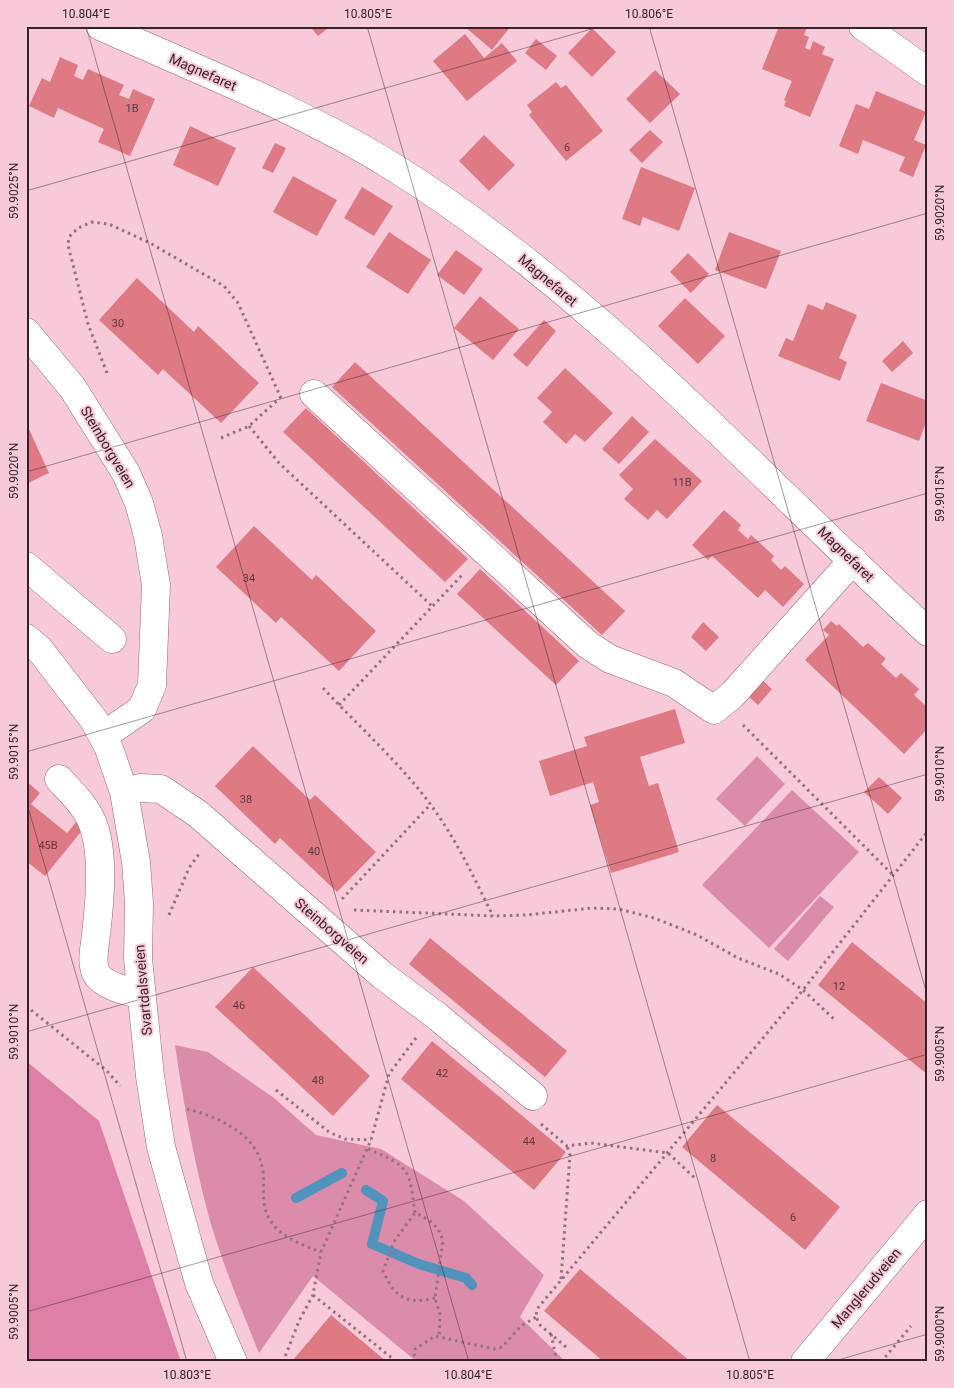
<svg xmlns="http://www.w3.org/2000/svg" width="954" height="1388" font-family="Roboto,sans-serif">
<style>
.green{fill:#dc8cab}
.forest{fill:#de80a6}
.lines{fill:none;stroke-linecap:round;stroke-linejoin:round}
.stream{stroke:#5193bc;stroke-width:10}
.building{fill:#dd7a83}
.minor-casing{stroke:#936979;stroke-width:29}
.path{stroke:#92737d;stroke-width:3;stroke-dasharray:2.5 4;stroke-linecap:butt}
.minor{stroke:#fff;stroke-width:28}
.ticks{fill:none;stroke:#332228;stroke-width:1;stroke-opacity:0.45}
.labels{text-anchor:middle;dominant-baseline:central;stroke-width:4;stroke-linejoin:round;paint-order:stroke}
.number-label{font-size:11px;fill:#5e383f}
.street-label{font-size:14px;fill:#332228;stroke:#f8c9d9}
.neatline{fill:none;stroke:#332228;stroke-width:2}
.ticks-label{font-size:12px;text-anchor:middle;fill:#332228}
</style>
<rect width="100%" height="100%" fill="#f8c9d9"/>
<!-- green -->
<path class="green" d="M 757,756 L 785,784 L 745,826 L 716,799 Z
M 792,790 L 859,852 L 769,948 L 702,885 Z
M 820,896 L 834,907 L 788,961 L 774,949 Z
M 175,1045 L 208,1052 L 274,1098 L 316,1135 L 381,1149 L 464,1201 L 544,1275 L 520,1317 L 566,1362 L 417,1362 L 313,1276 L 259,1353 C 240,1306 220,1258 207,1210 C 193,1155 183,1101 175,1045 Z"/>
<!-- forest -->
<path class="forest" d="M 26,1061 L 99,1121 L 181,1362 L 26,1362 Z"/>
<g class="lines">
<!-- stream -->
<path class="stream" d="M 366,1190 L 383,1201 L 372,1244 L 419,1264 L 466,1278 L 472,1285
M 296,1198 L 342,1173"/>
</g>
<!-- building -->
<path class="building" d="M 310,26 L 331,26 L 318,36 Z
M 464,26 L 511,26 L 492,50 Z
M 779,26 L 807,27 L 804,35 L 809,37 L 805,48 L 810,50 L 813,41 L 825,47 L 822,54 L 834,59 L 810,117 L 784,106 L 786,101 L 784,100 L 792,81 L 762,69 Z
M 592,28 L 616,52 L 592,77 L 568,53 Z
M 465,34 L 484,58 L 502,43 L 517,61 L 467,101 L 433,61 Z
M 536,39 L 557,56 L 546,70 L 525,53 Z
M 60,57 L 78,65 L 74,76 L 83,80 L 88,69 L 124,85 L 119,95 L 129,99 L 133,89 L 155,99 L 130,156 L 98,142 L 104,129 L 58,108 L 54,118 L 29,106 L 42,78 L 50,82 Z
M 655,70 L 680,94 L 650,123 L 626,99 Z
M 556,82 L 561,88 L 566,85 L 603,131 L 566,161 L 529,115 L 532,112 L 527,105 Z
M 876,91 L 926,112 L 914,140 L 926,145 L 913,177 L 899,171 L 905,157 L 863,140 L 858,154 L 839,146 L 856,104 L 869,109 Z
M 190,126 L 236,148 L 218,186 L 173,165 Z
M 650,130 L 663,142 L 642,163 L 629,150 Z
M 484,135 L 515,165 L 489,191 L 459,161 Z
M 275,143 L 286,148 L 273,173 L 262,168 Z
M 641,167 L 695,188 L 679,231 L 643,217 L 640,226 L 622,219 Z
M 293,176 L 337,200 L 317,236 L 273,212 Z
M 362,187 L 393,206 L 374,236 L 344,218 Z
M 389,232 L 431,260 L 408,294 L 366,267 Z
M 729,232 L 781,251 L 766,289 L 715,270 Z
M 456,250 L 483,269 L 464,295 L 437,275 Z
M 688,253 L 709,274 L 691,293 L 670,272 Z
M 137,278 L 194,332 L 198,326 L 259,383 L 221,423 L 163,369 L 158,375 L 99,320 Z
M 480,296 L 519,329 L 493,360 L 454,328 Z
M 685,298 L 725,336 L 698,364 L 658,326 Z
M 826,302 L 857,315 L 839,358 L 847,362 L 840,381 L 778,356 L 786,338 L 793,341 L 808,304 L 823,310 Z
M 544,320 L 556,331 L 527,367 L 513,355 Z
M 903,341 L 913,353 L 892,372 L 882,361 Z
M 355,362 L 625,611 L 602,635 L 332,387 Z
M 565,368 L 613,413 L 585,442 L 575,434 L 566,444 L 543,422 L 552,412 L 537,398 Z
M 881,383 L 928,401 L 928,417 L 919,441 L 866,421 Z
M 306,408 L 468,559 L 445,582 L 283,432 Z
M 632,416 L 649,432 L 619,464 L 602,449 Z
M 28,427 L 49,473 L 26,484 L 26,428 Z
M 655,439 L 702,481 L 667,519 L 657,510 L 648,520 L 624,499 L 633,489 L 619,475 Z
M 724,510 L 741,525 L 738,530 L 748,539 L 751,535 L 774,556 L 771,560 L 781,570 L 785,566 L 804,584 L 783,607 L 765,590 L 758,598 L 712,556 L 708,560 L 692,545 Z
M 254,526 L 312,580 L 316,575 L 376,631 L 339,671 L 281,617 L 276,623 L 216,567 Z
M 480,569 L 579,661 L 556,685 L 457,594 Z
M 831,621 L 837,626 L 839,624 L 863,647 L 868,643 L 886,659 L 881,664 L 896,678 L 901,673 L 919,689 L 914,695 L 928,708 L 928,728 L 904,754 L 805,660 L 829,635 L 823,630 Z
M 703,622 L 719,637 L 706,651 L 691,637 Z
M 762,680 L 772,689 L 758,705 L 748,696 Z
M 675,709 L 685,743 L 640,757 L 649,786 L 658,783 L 679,852 L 611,873 L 590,805 L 599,802 L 593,782 L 550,796 L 539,761 L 587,746 L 584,737 Z
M 253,746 L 310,800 L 315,795 L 376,852 L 337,892 L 280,838 L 275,844 L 215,786 Z
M 879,777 L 902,798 L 888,814 L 864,792 Z
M 26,781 L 40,793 L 31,804 L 67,833 L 77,821 L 84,828 L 45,876 L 26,861 Z
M 430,938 L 567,1051 L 545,1077 L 409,964 Z
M 852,942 L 928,1004 L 928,1075 L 818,985 Z
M 253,967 L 370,1076 L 333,1116 L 215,1007 Z
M 432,1041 L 566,1152 L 534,1190 L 401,1079 Z
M 717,1105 L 840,1207 L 805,1250 L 682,1147 Z
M 580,1269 L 691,1362 L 604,1362 L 544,1311 Z
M 331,1315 L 387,1362 L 293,1360 Z"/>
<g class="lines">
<defs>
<path id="minor" d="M 100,26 C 198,70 299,109 390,165 C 591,289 755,473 928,632
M 863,26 L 928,72
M 26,332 L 72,387 L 126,473 L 139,503 L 148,536 L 156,585 L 152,685 L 142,709 L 103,736
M 314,394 L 588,645 L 610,659 L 674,683 L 714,710 L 733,694 L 853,560
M 26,566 L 112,639
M 26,638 L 40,650 L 94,720 L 108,746 L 124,792 L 136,862 L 139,903 L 138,959 L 150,1076 L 161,1147 L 199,1283 L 233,1362
M 59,779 C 69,790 81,801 88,814 C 106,843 100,901 96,934 C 95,947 90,963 97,975 C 106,987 128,991 142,995
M 124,792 L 140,788 L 161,789 L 198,814 L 382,975 L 438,1017 L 533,1096
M 805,1362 L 928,1214"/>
</defs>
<!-- minor casing -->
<use href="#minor" class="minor-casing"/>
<!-- path -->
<path class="path" d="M 107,373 L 88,324 L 68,245 L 69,237 L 78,228 L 92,222 L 109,224 L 150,243 L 224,286 L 238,303 L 281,398
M 249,426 L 279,463 L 432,606
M 221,438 L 249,426 L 280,398
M 323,688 C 362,730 406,768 438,815 C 460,847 476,882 493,916
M 339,705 L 464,573
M 743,725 L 893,875
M 342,899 L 430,805
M 354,910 L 493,916 L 526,915 L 593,908 L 619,909 L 654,918 L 697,935 L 738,958 L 779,974 L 803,990 L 836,1021
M 169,915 L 189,868 L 199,854
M 26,1006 L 107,1071 L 120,1086
M 276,1090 L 329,1132 L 345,1139 L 371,1140
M 187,1109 C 219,1117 258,1134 263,1171 C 265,1188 260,1204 270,1220 C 281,1238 303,1245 321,1252
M 541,1124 L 567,1146 L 591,1143 L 668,1153 L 697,1180
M 368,1149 C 411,1167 409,1169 415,1213
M 561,1279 L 570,1155 L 567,1146
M 313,1295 L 397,1362
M 435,1298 C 407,1305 395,1298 383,1271 L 395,1240 L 415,1213 C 429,1219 439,1226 443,1241 L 435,1298 L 440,1314 L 439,1337
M 551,1334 L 557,1362
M 566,1347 L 540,1325 L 536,1317 L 537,1309 L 803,990 L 928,831
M 283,1362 L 299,1321 L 313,1295 L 321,1252 L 371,1140 L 389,1074 L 416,1038
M 418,1362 L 414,1354 L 415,1349 L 435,1336 L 494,1349 L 502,1347 L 521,1326 L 536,1317
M 881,1362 L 911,1326"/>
<!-- minor -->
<use href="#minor" class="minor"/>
</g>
<!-- ticks -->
<path class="ticks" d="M 86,26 L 469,1362M 367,26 L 750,1362M 649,26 L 928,998M 26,191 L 602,26M 26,472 L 928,213M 26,752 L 928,493M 26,800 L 187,1362M 26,1032 L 928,774M 26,1312 L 928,1054M 831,1362 L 928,1334"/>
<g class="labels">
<!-- number labels -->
<g class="number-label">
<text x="132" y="108">1B</text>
<text x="567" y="147">6</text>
<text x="118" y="323">30</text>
<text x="682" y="482">11B</text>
<text x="249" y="578">34</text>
<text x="246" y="799">38</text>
<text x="48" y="845">45B</text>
<text x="314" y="851">40</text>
<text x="839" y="986">12</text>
<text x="239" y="1005">46</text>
<text x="442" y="1073">42</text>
<text x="318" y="1080">48</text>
<text x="529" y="1141">44</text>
<text x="713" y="1158">8</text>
<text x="793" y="1217">6</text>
</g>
<!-- street labels -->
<g class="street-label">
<text transform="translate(203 72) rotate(24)">Magnefaret</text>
<text transform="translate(548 280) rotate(40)">Magnefaret</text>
<text transform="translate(108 447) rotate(59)">Steinborgveien</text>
<text transform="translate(846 554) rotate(44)">Magnefaret</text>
<text transform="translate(332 931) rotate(41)">Steinborgveien</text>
<text transform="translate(143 990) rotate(-95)">Svartdalsveien</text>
<text transform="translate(866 1288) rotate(-50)">Manglerudveien</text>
</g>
</g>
<!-- border -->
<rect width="954" height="1388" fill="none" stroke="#f8c9d9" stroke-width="55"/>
<rect x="28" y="28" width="898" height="1332" class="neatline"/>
<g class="ticks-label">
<text x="86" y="18">10.804°E</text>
<text x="368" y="18">10.805°E</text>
<text x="649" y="18">10.806°E</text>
<text transform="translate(14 191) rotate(-90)" y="4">59.9025°N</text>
<text transform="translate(940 213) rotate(-90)" y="4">59.9020°N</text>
<text transform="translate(14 471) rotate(-90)" y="4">59.9020°N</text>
<text transform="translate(940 494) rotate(-90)" y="4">59.9015°N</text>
<text transform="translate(14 752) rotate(-90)" y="4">59.9015°N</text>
<text transform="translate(940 774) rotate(-90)" y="4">59.9010°N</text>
<text transform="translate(14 1032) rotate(-90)" y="4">59.9010°N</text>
<text transform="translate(940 1054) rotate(-90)" y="4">59.9005°N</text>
<text transform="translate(14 1312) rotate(-90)" y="4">59.9005°N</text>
<text transform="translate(940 1334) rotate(-90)" y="4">59.9000°N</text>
<text x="187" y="1379">10.803°E</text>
<text x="468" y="1379">10.804°E</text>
<text x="750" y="1379">10.805°E</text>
</g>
</svg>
